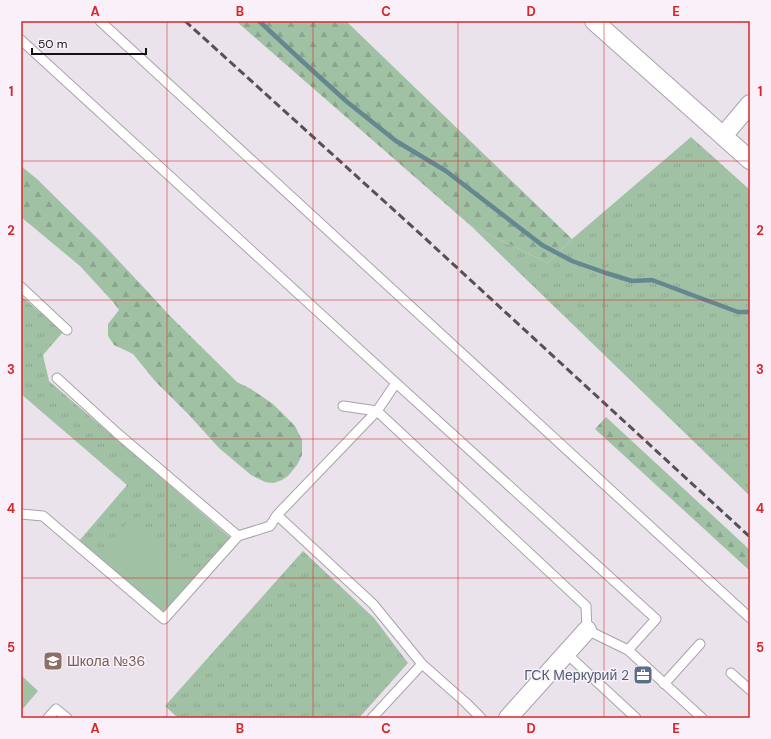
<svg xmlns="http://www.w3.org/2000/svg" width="771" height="739" font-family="'DM Sans',sans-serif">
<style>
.grass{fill:url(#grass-tufts)}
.forest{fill:url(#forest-firs)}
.park{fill:#a1c1a5}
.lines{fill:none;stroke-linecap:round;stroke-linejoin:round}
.stream{stroke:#658890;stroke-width:4.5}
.service-casing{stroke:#aaa2ab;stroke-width:11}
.minor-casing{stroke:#aaa2ab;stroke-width:20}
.service{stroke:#fff;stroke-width:9}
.minor{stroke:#fff;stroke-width:18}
.rail{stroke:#565156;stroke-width:3;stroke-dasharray:8 4;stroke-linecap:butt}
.grid{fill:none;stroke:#d62828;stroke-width:1;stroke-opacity:0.55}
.labels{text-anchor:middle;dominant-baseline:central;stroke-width:3;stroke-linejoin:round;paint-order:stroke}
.education-label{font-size:14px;fill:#785e54;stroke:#f9f0fa;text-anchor:start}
.service-label{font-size:14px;fill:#4e5e75;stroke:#f9f0fa;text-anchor:end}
.neatline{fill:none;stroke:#d62828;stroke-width:1.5}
.grid-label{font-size:13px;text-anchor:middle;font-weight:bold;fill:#d62828}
</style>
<defs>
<pattern id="grass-tufts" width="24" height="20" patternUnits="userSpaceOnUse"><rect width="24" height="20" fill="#a1c1a5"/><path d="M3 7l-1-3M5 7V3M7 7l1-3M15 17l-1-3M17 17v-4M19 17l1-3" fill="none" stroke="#8aa58d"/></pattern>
<pattern id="forest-firs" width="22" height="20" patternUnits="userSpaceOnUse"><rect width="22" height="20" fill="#a1c1a5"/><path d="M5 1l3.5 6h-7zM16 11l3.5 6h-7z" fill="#8aa58d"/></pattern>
</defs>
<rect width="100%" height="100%" fill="#ebe3ec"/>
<!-- grass -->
<path class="grass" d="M 691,137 L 750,190 L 750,496 L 471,226 L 548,263 L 572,239 Z
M 21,296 L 63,332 L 43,355 L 49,381 L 231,538 L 165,615 L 79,541 L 127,485 L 21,394 Z
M 303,551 L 374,618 L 408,663 L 359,718 L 178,718 L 165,706 Z"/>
<!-- forest -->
<path class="forest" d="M 236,21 L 346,21 L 572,239 L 548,263 L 471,226 Z
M 21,166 L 37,179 L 101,242 L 148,292 L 169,315 L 237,382 L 251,389 L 273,404 L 295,426 L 302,440 L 302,455 L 297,465 L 288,476 L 282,480 L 274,483 L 265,482 L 251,475 L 219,448 L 189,415 L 155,381 L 133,354 L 114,345 L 108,336 L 108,324 L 119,310 L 114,303 L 80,266 L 21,217 Z
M 606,417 L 750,550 L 750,571 L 595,429 Z"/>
<!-- park -->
<path class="park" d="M 128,522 L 193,579 L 167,609 L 101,551 Z
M 21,675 L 38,691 L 21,711 Z"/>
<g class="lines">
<!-- stream -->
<path class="stream" d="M 259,21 L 302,61 L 346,101 L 396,141 L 446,171 L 542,245 L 572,261 L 606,273 L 632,281 L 652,280 L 738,312 L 750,312"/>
<defs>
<path id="service" d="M 100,21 L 750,618
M 21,40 L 396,383 L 656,619 L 628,650
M 21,287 L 67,330
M 57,378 L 117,433 L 238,536
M 343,406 L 377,411 L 586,606 L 587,630 L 628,650 L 702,718
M 21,514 L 43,516 L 164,619 L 238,536 L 270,526 L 277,515 L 373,604 L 422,664 L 465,702 L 481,718
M 277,515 L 377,411 L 396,383
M 566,653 L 636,718
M 731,673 L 750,690
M 664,684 L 700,644
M 48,718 L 56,709 L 67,718
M 372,718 L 422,664"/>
<path id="minor" d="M 594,21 L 750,160
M 723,136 L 750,104
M 508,718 L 587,630"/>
</defs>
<!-- service casing -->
<use href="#service" class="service-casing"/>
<!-- minor casing -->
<use href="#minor" class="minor-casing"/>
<!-- service -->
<use href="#service" class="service"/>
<!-- minor -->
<use href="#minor" class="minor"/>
<!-- rail -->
<path class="rail" d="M 185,21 L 416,230 L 750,537"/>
</g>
<!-- grid -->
<path class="grid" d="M 167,21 L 167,718M 313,21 L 313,718M 458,21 L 458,718M 604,21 L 604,718M 21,161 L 750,161M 21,300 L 750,300M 21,439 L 750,439M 21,578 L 750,578"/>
<!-- icons -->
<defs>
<symbol id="school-square" viewBox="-11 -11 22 22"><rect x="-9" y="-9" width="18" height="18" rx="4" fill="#8d6e63" stroke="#f9f0fa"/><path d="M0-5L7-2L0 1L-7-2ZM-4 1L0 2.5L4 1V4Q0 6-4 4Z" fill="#fff"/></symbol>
<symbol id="office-square" viewBox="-11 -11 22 22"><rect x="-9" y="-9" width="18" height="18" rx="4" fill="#5c6f8a" stroke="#f9f0fa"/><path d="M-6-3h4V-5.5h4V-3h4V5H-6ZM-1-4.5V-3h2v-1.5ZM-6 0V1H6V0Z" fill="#fff"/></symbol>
</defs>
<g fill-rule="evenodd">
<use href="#school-square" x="42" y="650" width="22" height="22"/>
<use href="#office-square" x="632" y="664" width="22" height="22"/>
</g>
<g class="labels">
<!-- education labels -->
<g class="education-label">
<text x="67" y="661">Школа №36</text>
</g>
<!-- service labels -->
<g class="service-label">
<text x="629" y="675">ГСК Меркурий 2</text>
</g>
</g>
<!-- border -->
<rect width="771" height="739" fill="none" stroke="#f9f0fa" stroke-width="44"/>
<!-- scale -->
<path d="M32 48v6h114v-6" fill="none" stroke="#161316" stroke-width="2"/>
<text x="38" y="48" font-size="12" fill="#161316" stroke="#f9f0fa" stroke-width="3" paint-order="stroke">50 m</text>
<rect x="22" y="22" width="727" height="695" class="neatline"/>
<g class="grid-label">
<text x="95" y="16">A</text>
<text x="240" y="16">B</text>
<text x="386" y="16">C</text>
<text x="531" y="16">D</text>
<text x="676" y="16">E</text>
<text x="11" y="96">1</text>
<text x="760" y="96">1</text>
<text x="11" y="235">2</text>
<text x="760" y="235">2</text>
<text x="11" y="374">3</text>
<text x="760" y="374">3</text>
<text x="11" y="513">4</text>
<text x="760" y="513">4</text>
<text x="11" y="652">5</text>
<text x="760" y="652">5</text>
<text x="95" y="733">A</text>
<text x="240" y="733">B</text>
<text x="386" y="733">C</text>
<text x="531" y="733">D</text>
<text x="676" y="733">E</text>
</g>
</svg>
